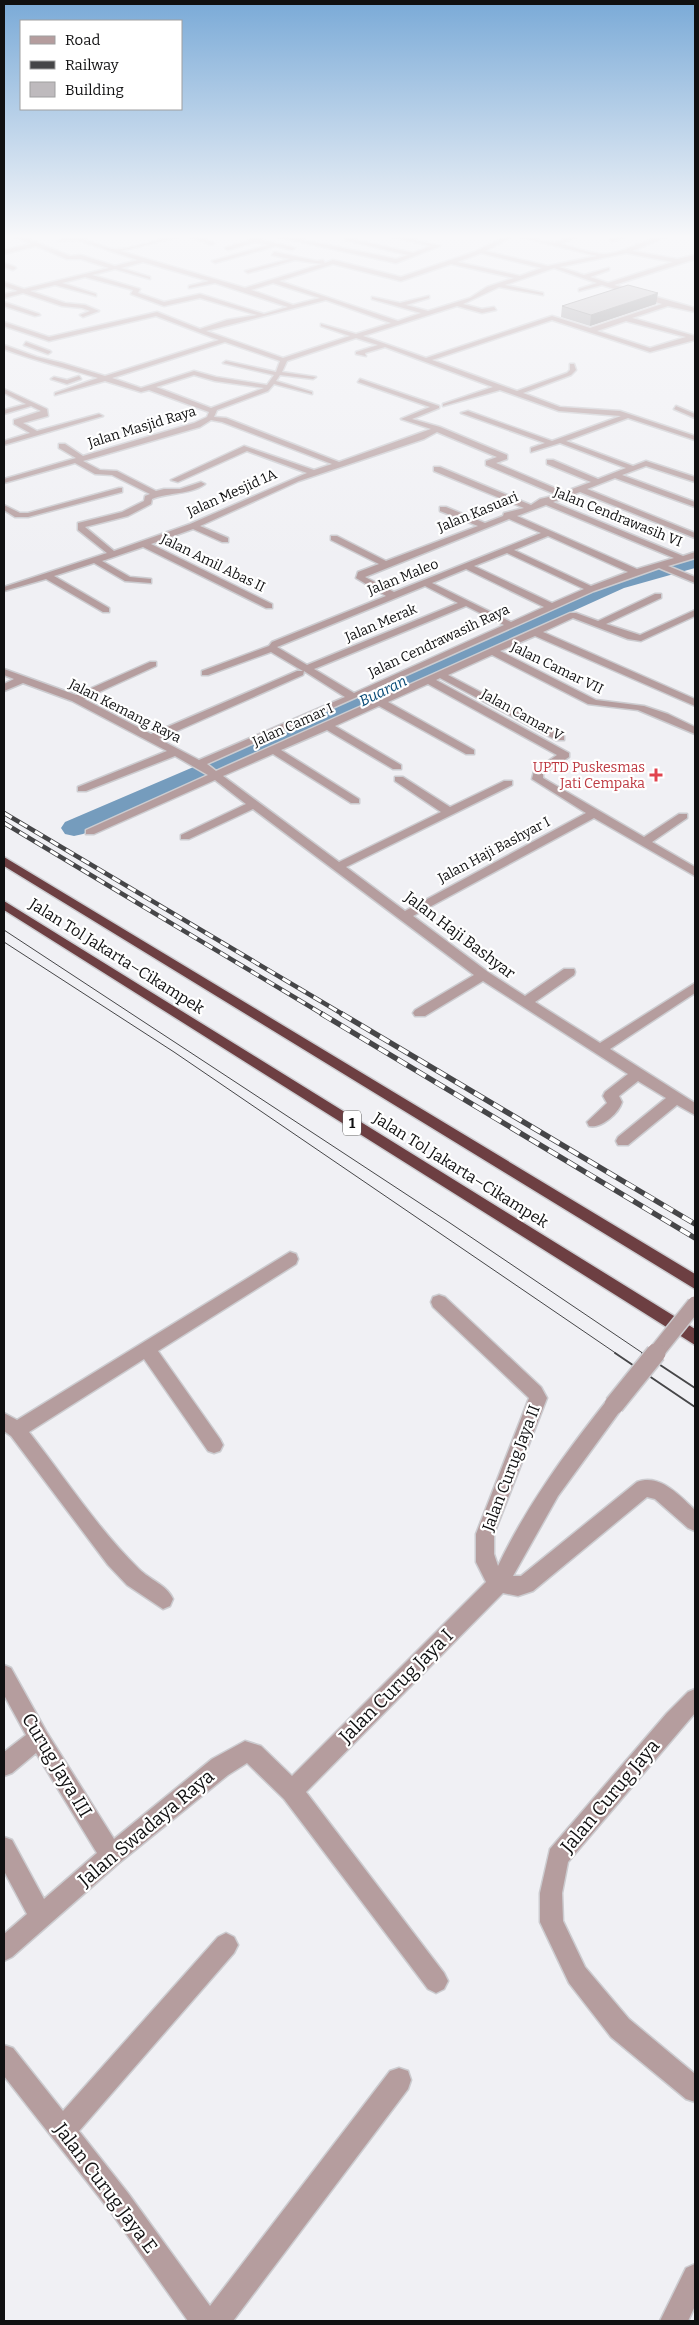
<svg xmlns="http://www.w3.org/2000/svg" width="699" height="2325" font-family="Bitter,serif">
<style>
.lines{fill:none;stroke-linecap:round;stroke-linejoin:round}
.river{fill:#759cbd;fill-rule:evenodd}
.minor-casing{stroke:#ccccd0;stroke-width:3}
.highway-casing{stroke:#ccccd0;stroke-width:3}
.minor{fill:#b59d9e;fill-rule:evenodd}
.highway{fill:#6d3f42;fill-rule:evenodd}
.tram-far1{stroke:#464648;stroke-width:1}
.tram{stroke:#464648;stroke-width:2}
.rail-far1-casing{stroke:#464648;stroke-width:4.5}
.rail-casing{stroke:#464648;stroke-width:5.5}
.rail-far1{stroke:#fff;stroke-width:3;stroke-dasharray:9;stroke-linecap:butt}
.rail{stroke:#fff;stroke-width:4;stroke-dasharray:11;stroke-linecap:butt}
.minor-bridge-far1-casing{stroke:#ccccd0;stroke-width:18;stroke-linecap:butt}
.minor-bridge-casing{stroke:#ccccd0;stroke-width:22;stroke-linecap:butt}
.minor-bridge-far1{stroke:#b59d9e;stroke-width:15}
.minor-bridge{stroke:#b59d9e;stroke-width:19}
.wall{fill:#a3a0a3}
.shaded-wall{fill:#858284}
.building{fill:#bebabd;stroke:#858284}
.health-dot{fill:#e0444e;stroke:#fff;stroke-width:2}
.labels{text-anchor:middle;dominant-baseline:central;stroke-width:4.5;stroke-linejoin:round;paint-order:stroke}
.far-street-label{font-size:14px;fill:#101011;stroke:#fff}
.far-health-label{font-size:14px;fill:#be3a42;stroke:#fff;text-anchor:end}
.far-water-label{font-size:15px;font-style:italic;fill:#064975;stroke:#fff}
.shield{fill:#fff;stroke:#585858;stroke-width:1}
.shield-label{font-size:15px;font-weight:bold;fill:#101011}
.street-label{font-size:16px;fill:#101011;stroke:#fff}
.near-street-label{font-size:19px;fill:#101011;stroke:#fff}
</style>
<rect width="100%" height="100%" fill="#f0f0f4"/>
<g class="lines">
<!-- river -->
<path class="river" d="M 695,556 L 695,568 L 624,588 L 452,666 L 319,731 L 83,834 L 74,836 L 65,834 L 61,828 L 65,822 L 301,721 L 436,656 L 610,580 Z"/>
<defs>
<path id="minor" d="M 15,237 L 23,237 L 70,256 L 81,255 L 115,266 L 138,260 L 77,240 L 59,241 C 78,231 93,245 112,249 C 127,252 160,237 179,237 L 120,251 L 245,288 L 322,264 L 295,260 L 248,273 L 245,271 L 290,259 L 272,255 L 274,252 L 317,261 L 323,260 L 325,263 L 333,260 L 401,277 L 474,252 L 505,237 L 512,237 L 485,251 L 548,266 L 597,256 L 520,237 L 555,243 L 569,237 L 577,237 L 561,244 C 574,247 591,254 604,254 C 626,254 644,237 666,237 L 632,251 L 677,259 L 695,255 L 695,259 L 614,285 L 695,308 L 695,312 L 668,306 L 632,318 L 695,336 L 695,340 L 650,352 L 552,320 L 432,360 L 517,391 L 567,373 L 570,370 L 570,364 L 574,364 L 576,370 L 571,375 L 523,393 L 560,407 L 620,411 L 695,436 L 695,440 L 628,418 L 566,441 L 633,466 L 646,461 L 695,477 L 695,482 L 646,466 L 622,475 L 695,502 L 695,507 L 615,478 L 587,489 L 695,533 L 695,538 L 580,492 L 553,502 L 683,556 L 695,552 L 695,558 L 668,566 L 695,577 L 695,583 L 659,568 L 594,591 L 207,764 L 216,771 L 570,613 L 576,613 L 598,621 L 655,594 L 661,594 L 661,598 L 606,624 L 640,635 L 695,610 L 695,616 L 641,641 L 628,639 L 573,618 L 543,632 L 695,699 L 695,706 L 535,636 L 500,651 L 596,700 L 644,706 L 668,714 L 695,727 L 695,734 L 638,710 L 588,704 L 492,655 L 448,675 L 564,736 L 564,740 L 556,740 L 440,678 L 436,680 L 569,753 L 569,757 L 543,774 L 543,778 L 644,837 L 679,814 L 687,814 L 687,818 L 652,842 L 695,867 L 695,876 L 594,818 L 413,916 L 488,972 L 525,996 L 564,969 L 574,969 L 575,972 L 574,975 L 535,1002 L 600,1043 L 695,983 L 695,993 L 610,1049 L 695,1103 L 695,1115 L 677,1105 L 628,1145 L 618,1145 L 616,1141 L 618,1137 L 666,1098 L 638,1081 L 619,1096 L 622,1102 C 619,1113 601,1129 589,1126 L 587,1122 L 607,1103 L 603,1096 L 605,1092 L 628,1074 L 483,981 L 425,1016 L 415,1016 L 413,1013 L 415,1010 L 474,975 L 253,809 L 189,839 L 181,839 L 181,835 L 246,804 L 215,780 L 94,834 L 86,834 L 86,830 L 208,775 L 175,756 L 86,791 L 78,791 L 78,787 L 167,751 L 72,701 L 23,683 L 4,691 L 4,684 L 14,679 L 4,675 L 4,669 L 76,695 L 150,662 L 156,662 L 156,666 L 84,699 L 151,734 L 297,671 L 303,671 L 271,652 L 208,675 L 202,675 L 202,671 L 269,646 L 272,642 L 386,596 L 356,578 L 358,572 L 379,564 L 331,540 L 331,536 L 337,536 L 386,561 L 478,526 L 440,511 L 440,507 L 446,507 L 485,523 L 503,516 L 504,513 L 524,508 L 434,471 L 434,467 L 440,467 L 531,505 L 540,499 L 557,495 L 486,465 L 486,461 L 497,457 L 437,432 L 424,439 L 299,481 L 200,526 L 228,538 L 228,542 L 222,542 L 193,529 L 151,544 L 272,604 L 272,608 L 266,608 L 143,547 L 102,561 L 130,577 L 151,579 L 151,583 L 125,581 L 94,563 L 54,576 L 109,608 L 109,612 L 103,612 L 46,579 L 4,591 L 4,587 L 107,553 L 78,530 L 78,523 L 122,512 L 144,501 L 145,496 L 150,494 L 112,475 L 95,474 L 75,463 L 4,483 L 4,479 L 76,458 L 59,448 L 59,444 L 65,444 L 83,456 L 194,423 L 207,417 L 209,412 L 149,390 L 141,392 L 105,381 L 55,395 L 55,393 L 98,378 C 67,368 35,361 4,349 L 4,345 L 37,357 L 62,363 L 105,376 L 219,340 L 156,316 L 49,341 L 4,326 L 4,322 L 49,337 L 157,312 L 200,329 L 227,320 L 257,315 L 200,298 L 164,306 L 131,294 L 133,290 L 85,277 L 62,283 L 96,294 L 96,296 L 55,285 L 30,291 L 65,303 L 85,305 L 99,311 L 83,317 L 80,315 L 90,311 L 82,308 L 62,306 L 23,293 L 4,298 L 4,294 L 18,291 L 4,286 L 4,282 L 24,289 L 109,268 L 81,259 L 67,259 L 36,246 L 4,254 L 4,250 L 31,244 ZM 481,253 L 542,268 L 520,276 L 457,262 ZM 626,253 L 673,262 L 608,283 L 590,277 L 609,270 L 609,268 L 584,275 L 559,267 ZM 143,262 L 209,281 L 189,286 L 189,288 L 215,283 L 288,307 L 264,314 L 200,294 L 164,302 L 138,293 L 140,289 L 92,275 L 115,269 L 150,279 L 150,277 L 121,268 ZM 333,264 L 401,281 L 451,264 L 514,278 L 487,287 L 470,298 L 428,311 L 406,305 L 429,298 L 429,296 L 400,303 L 372,297 L 372,299 L 421,313 L 398,321 L 279,281 ZM 554,268 L 597,283 L 579,289 L 579,291 L 602,285 L 662,304 L 590,328 L 552,316 L 426,358 L 363,336 L 457,306 L 482,313 L 496,310 L 494,307 L 482,309 L 463,304 L 499,287 L 543,295 L 543,293 L 505,285 ZM 273,283 L 320,298 L 293,305 L 251,290 ZM 326,300 L 391,323 L 356,334 L 321,324 L 321,326 L 350,336 L 283,358 L 206,331 ZM 626,321 L 686,337 L 650,348 L 597,331 ZM 356,338 L 378,345 L 356,352 L 356,354 L 366,356 L 365,353 L 385,347 L 493,387 L 443,404 L 443,406 L 500,390 L 559,411 L 621,416 L 552,441 L 468,411 L 461,413 L 545,443 L 531,448 L 531,452 L 560,443 L 626,468 L 598,479 L 553,460 L 547,460 L 547,464 L 591,482 L 564,492 L 496,463 L 507,459 L 507,455 L 440,427 L 412,419 L 439,408 L 439,406 L 360,379 L 358,382 L 430,407 L 401,419 L 431,429 L 339,462 L 226,418 L 214,417 L 217,410 L 268,391 L 274,384 L 312,394 L 312,392 L 276,381 L 280,375 L 313,379 L 316,377 L 282,372 L 287,361 ZM 225,342 L 280,361 L 276,372 L 226,361 L 223,363 L 274,375 L 267,385 L 216,377 L 194,371 L 141,388 L 112,378 ZM 194,375 L 215,381 L 264,388 L 211,408 L 156,387 ZM 211,420 L 222,422 L 332,464 L 314,470 L 244,446 L 171,480 L 178,482 L 247,451 L 307,473 L 190,524 L 114,551 L 85,527 L 128,516 L 151,504 L 152,499 C 169,492 190,495 205,484 L 201,482 L 180,489 L 164,489 L 156,491 L 117,471 L 100,470 L 83,461 L 200,427 ZM 546,505 L 674,558 L 637,569 L 517,516 ZM 509,519 L 541,533 L 394,592 L 365,577 ZM 548,536 L 628,572 L 591,586 L 514,550 ZM 507,553 L 584,589 L 552,603 L 474,566 ZM 466,569 L 544,607 L 511,622 L 432,583 ZM 425,586 L 458,603 L 307,665 L 277,647 ZM 466,606 L 504,625 L 354,693 L 314,669 ZM 304,671 L 345,697 L 199,760 L 159,739 L 303,675 ZM 428,684 L 557,755 L 534,771 L 532,779 L 586,813 L 405,911 L 346,867 L 512,785 L 512,781 L 504,781 L 450,807 L 403,777 L 395,777 L 395,781 L 441,812 L 339,862 L 223,776 L 273,754 L 351,803 L 359,803 L 359,799 L 281,750 L 327,730 L 393,769 L 401,769 L 401,765 L 335,726 L 379,706 L 466,754 L 474,754 L 474,750 L 388,702 Z
M 190,237 L 199,237 L 215,243 L 212,245 Z
M 278,237 L 289,237 L 396,259 L 408,255 L 345,240 L 348,238 L 413,253 L 431,246 L 393,237 L 404,237 L 440,246 L 396,263 Z
M 615,237 L 624,237 L 612,242 L 609,240 Z
M 255,238 L 295,248 L 292,250 L 276,246 L 215,263 L 212,261 L 269,245 L 255,242 L 228,250 L 225,248 Z
M 4,263 L 15,267 L 16,268 L 13,270 L 4,267 Z
M 4,302 L 39,314 L 40,315 L 35,316 L 4,306 Z
M 26,342 L 50,351 L 51,352 L 48,354 L 24,345 Z
M 79,376 L 81,379 L 67,384 L 51,379 L 54,377 L 67,380 Z
M 4,389 L 47,409 L 48,416 L 23,423 L 37,431 L 99,414 L 103,416 L 4,445 L 4,441 L 30,433 L 14,424 L 14,420 L 41,411 L 31,406 L 4,414 L 4,410 L 26,404 L 4,393 Z
M 676,406 L 695,414 L 695,418 L 674,409 Z
M 119,488 L 122,488 L 122,492 L 28,517 L 15,517 L 4,510 L 4,505 L 20,513 L 28,513 Z
M 290,1252 L 296,1254 L 298,1259 L 296,1264 L 158,1351 L 220,1439 L 223,1445 L 220,1451 L 214,1453 L 208,1451 L 144,1359 L 29,1432 C 65,1478 98,1529 139,1569 C 150,1580 167,1585 173,1599 L 170,1606 L 163,1609 L 127,1585 L 108,1565 L 11,1436 L 4,1431 L 4,1413 L 17,1420 Z
M 439,1295 L 445,1297 L 541,1387 L 547,1398 L 494,1534 L 494,1554 L 498,1566 C 527,1505 566,1452 608,1399 L 614,1397 L 620,1399 L 623,1405 L 620,1411 L 558,1496 L 513,1576 L 521,1576 L 637,1482 C 660,1473 680,1496 695,1510 L 695,1531 L 688,1528 L 655,1499 L 647,1497 L 533,1591 L 518,1596 L 503,1593 L 306,1792 L 444,1973 L 448,1981 L 444,1989 L 436,1993 L 428,1989 L 284,1799 L 247,1763 L 228,1775 L 119,1863 L 12,1957 L 4,1961 L 4,1934 L 27,1914 L 4,1871 L 4,1837 L 12,1840 L 44,1899 L 97,1853 L 36,1753 L 12,1773 L 4,1776 L 4,1752 L 26,1735 L 4,1695 L 4,1665 L 11,1668 L 46,1731 L 114,1839 L 212,1759 L 245,1741 L 261,1746 L 292,1776 L 486,1582 L 476,1562 L 476,1534 L 529,1398 L 433,1307 L 431,1302 L 433,1297 Z
M 695,1689 L 695,1713 L 568,1862 L 562,1893 L 563,1921 L 585,1967 L 629,2019 L 695,2074 L 695,2102 L 686,2099 L 611,2037 L 569,1983 L 540,1922 L 540,1893 L 550,1849 L 667,1713 L 688,1692 Z
M 226,1933 L 234,1937 L 238,1945 L 234,1953 L 79,2131 L 128,2193 L 210,2306 L 390,2071 L 399,2068 L 408,2071 L 411,2080 L 408,2089 L 233,2321 L 188,2321 L 110,2211 L 4,2076 L 4,2045 L 13,2048 L 63,2111 L 218,1937 Z
M 695,2264 L 695,2306 L 688,2321 L 660,2321 L 686,2268 Z"/>
<path id="highway" d="M 4,857 L 695,1274 L 695,1289 L 4,866 Z
M 4,901 L 695,1329 L 695,1345 L 4,910 Z"/>
</defs>
<!-- minor casing -->
<use href="#minor" class="minor-casing"/>
<!-- highway casing -->
<use href="#highway" class="highway-casing"/>
<!-- minor -->
<use href="#minor" class="minor"/>
<!-- highway -->
<use href="#highway" class="highway"/>
<!-- tram-far1 -->
<path class="tram-far1" d="M 4,930 L 450,1223 L 644,1354
M 4,942 L 174,1052 L 617,1354"/>
<!-- tram -->
<path class="tram" d="M 615,1353 L 695,1407
M 642,1353 L 695,1388"/>
<defs>
<path id="rail-far1" d="M 4,813 L 344,1015
M 4,823 L 324,1015"/>
<path id="rail" d="M 322,1014 L 695,1238
M 342,1014 L 695,1224"/>
</defs>
<!-- rail-far1 casing -->
<use href="#rail-far1" class="rail-far1-casing"/>
<!-- rail casing -->
<use href="#rail" class="rail-casing"/>
<!-- rail-far1 -->
<use href="#rail-far1" class="rail-far1"/>
<!-- rail -->
<use href="#rail" class="rail"/>
<defs>
<path id="minor-bridge-far1" d="M 655,1354 L 695,1304"/>
<path id="minor-bridge" d="M 614,1405 L 656,1353"/>
</defs>
<!-- minor-bridge-far1 casing -->
<use href="#minor-bridge-far1" class="minor-bridge-far1-casing"/>
<!-- minor-bridge casing -->
<use href="#minor-bridge" class="minor-bridge-casing"/>
<!-- minor-bridge-far1 -->
<use href="#minor-bridge-far1" class="minor-bridge-far1"/>
<!-- minor-bridge -->
<use href="#minor-bridge" class="minor-bridge"/>
</g>
<!-- wall -->
<path class="wall" d="M 656,304 L 590,326 L 561,317 L 562,306 Z"/>
<!-- shaded-wall -->
<path class="shaded-wall" d="M 658,293 L 656,304 L 590,326 L 591,315 Z"/>
<!-- building -->
<path class="building" d="M 628,285 L 658,293 L 591,315 L 562,306 Z"/>
<!-- sky -->
<linearGradient id="sky" x2="0" y2="1"><stop stop-color="#7aaad7"/><stop offset="0.42" stop-color="#f8f8fa"/><stop offset="1" stop-color="#f8f8fa" stop-opacity="0"/></linearGradient>
<rect width="699" height="563" fill="url(#sky)"/>
<!-- markers -->
<path class="health-dot" d="M653.5 767.5h5v5h5v5h-5v5h-5v-5h-5v-5h5z"/>
<g class="labels">
<!-- far-street labels -->
<g class="far-street-label">
<text transform="translate(142 427) rotate(-17)">Jalan Masjid Raya</text>
<text transform="translate(232 493) rotate(-24)">Jalan Mesjid 1A</text>
<text transform="translate(478 512) rotate(-22)">Jalan Kasuari</text>
<text transform="translate(618 517) rotate(22)">Jalan Cendrawasih VI</text>
<text transform="translate(213 563) rotate(26)">Jalan Amil Abas II</text>
<text transform="translate(403 577) rotate(-22)">Jalan Maleo</text>
<text transform="translate(381 623) rotate(-23)">Jalan Merak</text>
<text transform="translate(439 641) rotate(-25)">Jalan Cendrawasih Raya</text>
<text transform="translate(557 668) rotate(26)">Jalan Camar VII</text>
<text transform="translate(125 711) rotate(27)">Jalan Kemang Raya</text>
<text transform="translate(522 715) rotate(29)">Jalan Camar V</text>
<text transform="translate(293 725) rotate(-24)">Jalan Camar I</text>
<text transform="translate(494 850) rotate(-28)">Jalan Haji Bashyar I</text>
</g>
<!-- far-health labels -->
<g class="far-health-label">
<text x="645" y="767">UPTD Puskesmas<tspan x="645" dy="16">Jati Cempaka</tspan></text>
</g>
<!-- far-water labels -->
<g class="far-water-label">
<text transform="translate(383 691) rotate(-26)">Buaran</text>
</g>
<!-- shield labels -->
<rect class="shield" x="343" y="1110.5" width="18" height="25" rx="4"/>
<g class="shield-label">
<text x="352" y="1123">1</text>
</g>
<!-- street labels -->
<g class="street-label">
<text transform="translate(460 935) rotate(37)">Jalan Haji Bashyar</text>
<text transform="translate(117 956) rotate(32)">Jalan Tol Jakarta–Cikampek</text>
<text transform="translate(461 1170) rotate(32)">Jalan Tol Jakarta–Cikampek</text>
<text transform="translate(511 1468) rotate(-69)">Jalan Curug Jaya II</text>
</g>
<!-- near-street labels -->
<g class="near-street-label">
<text transform="translate(396 1686) rotate(-45)">Jalan Curug Jaya I</text>
<text transform="translate(57 1765) rotate(59)">Curug Jaya III</text>
<text transform="translate(610 1796) rotate(-50)">Jalan Curug Jaya</text>
<text transform="translate(146 1828) rotate(-40)">Jalan Swadaya Raya</text>
<text transform="translate(106 2188) rotate(53)">Jalan Curug Jaya E</text>
</g>
</g>
<!-- border -->
<rect width="699" height="2325" fill="none" stroke="#101011" stroke-width="10"/>
<!-- legend -->
<rect x="20" y="20" width="162" height="90" fill="#ffffff" stroke="#9f9fa0"/>
<rect x="30" y="36" width="25" height="8" fill="#b59d9e" stroke="#9f9fa0"/>
<text x="65" y="45" font-size="15" fill="#101011">Road</text>
<rect x="30" y="61" width="25" height="8" fill="#464648" stroke="#9f9fa0"/>
<text x="65" y="70" font-size="15" fill="#101011">Railway</text>
<rect x="30" y="82" width="25" height="15" fill="#bebabd" stroke="#9f9fa0"/>
<text x="65" y="95" font-size="15" fill="#101011">Building</text>
</svg>
